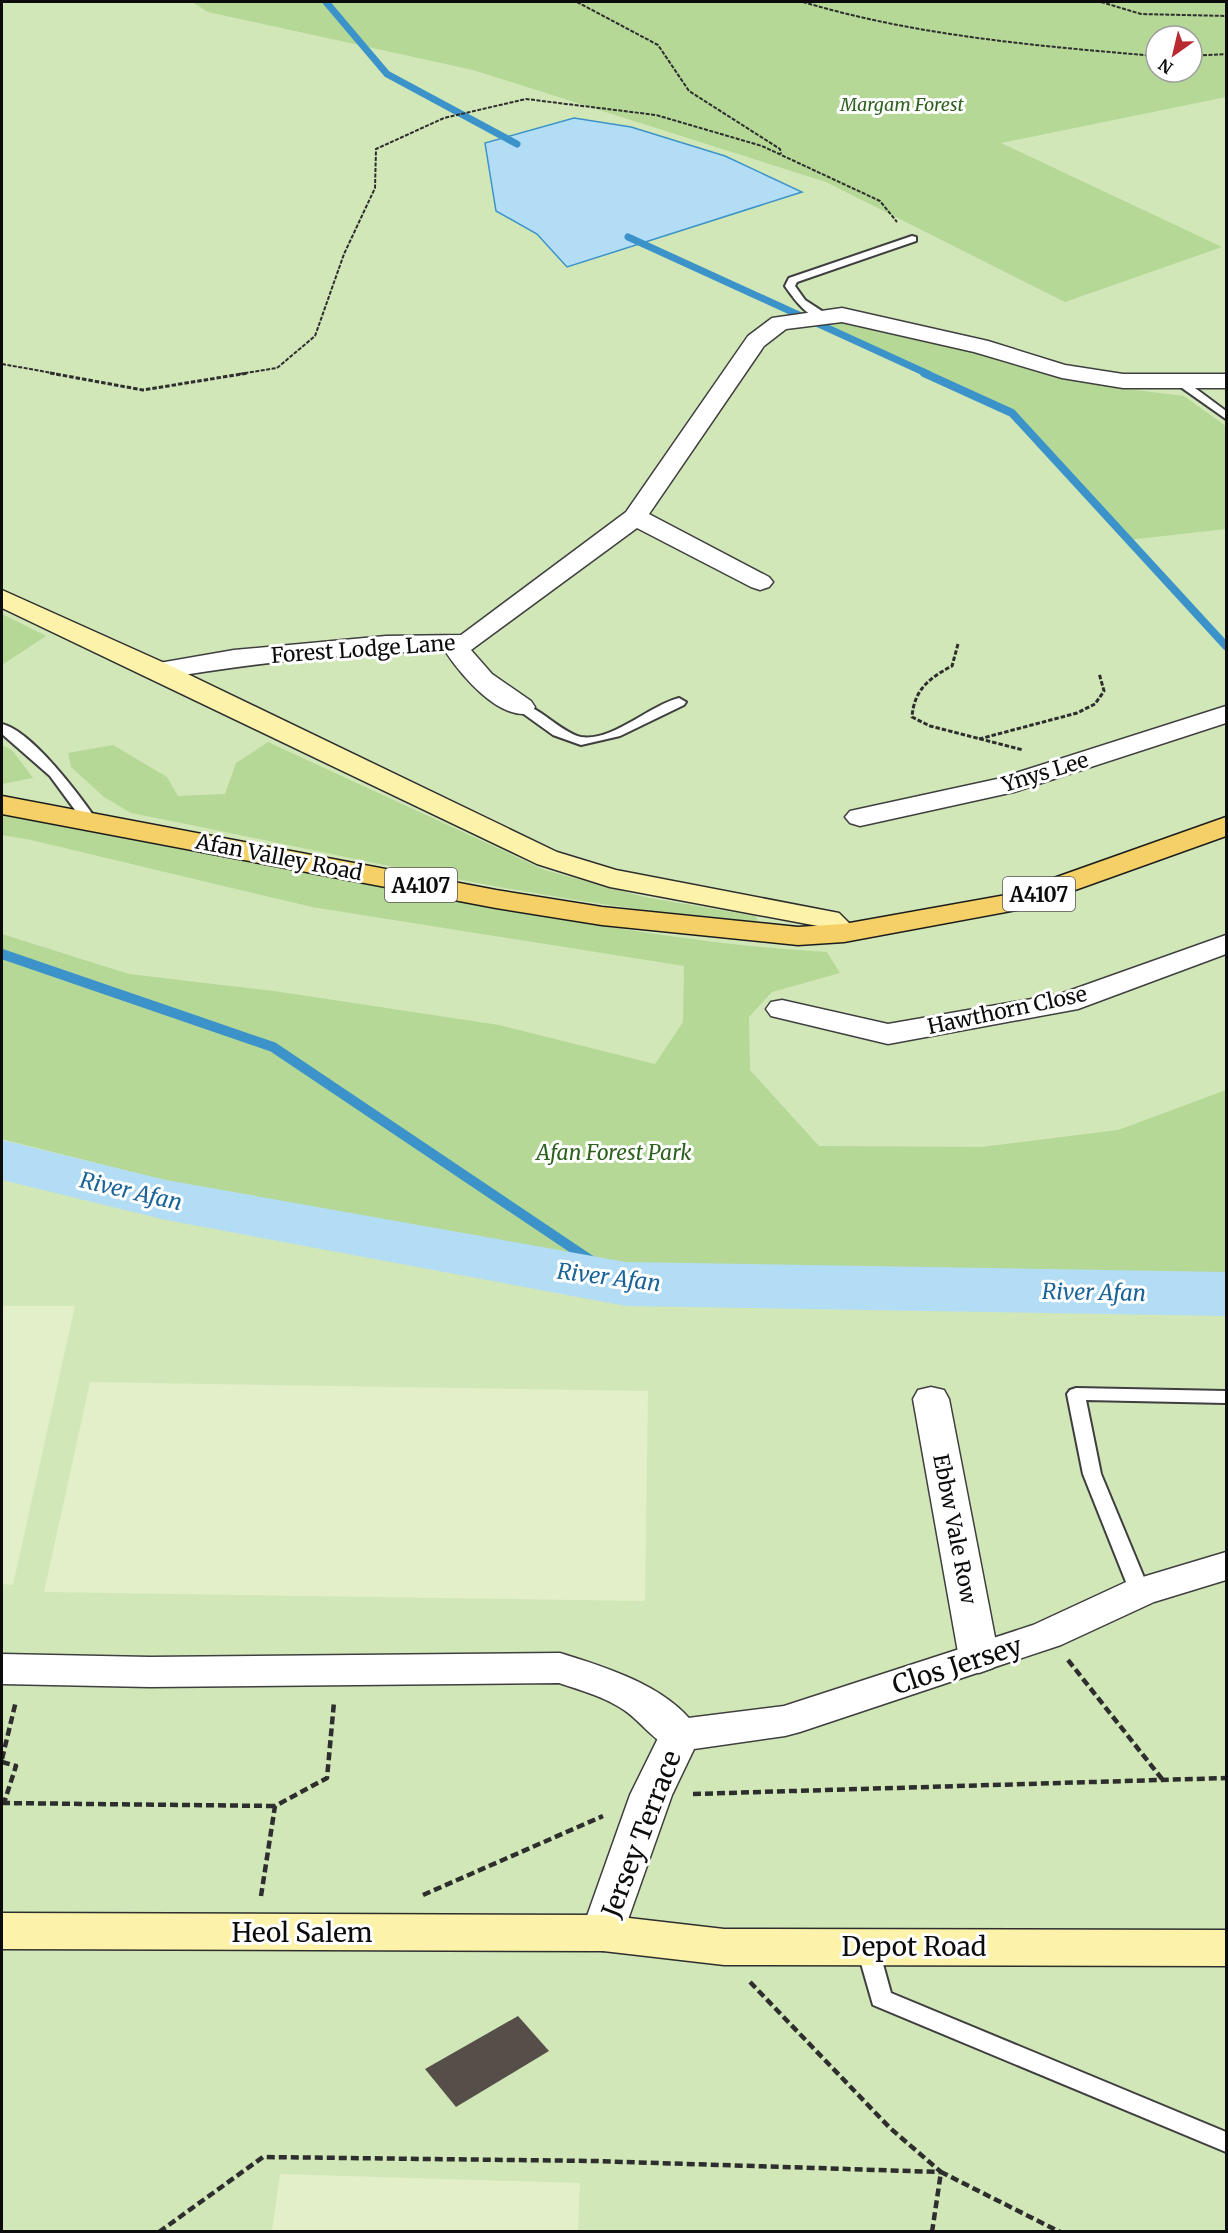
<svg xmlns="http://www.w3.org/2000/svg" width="1228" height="2233" font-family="Merriweather,serif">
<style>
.green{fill:#d1e7b8;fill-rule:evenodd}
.forest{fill:#b5d897;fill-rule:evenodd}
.pitch{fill:#e2efc9}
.water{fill:#b3ddf4;stroke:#3c93c9;stroke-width:1.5}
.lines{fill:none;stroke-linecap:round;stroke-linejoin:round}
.stream-far2{stroke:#3c93c9;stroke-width:7}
.stream-far1{stroke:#3c93c9;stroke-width:8}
.stream{stroke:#3c93c9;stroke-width:10}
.river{fill:#b3ddf4;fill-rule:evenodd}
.building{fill:#554e49}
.service-casing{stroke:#3f3f3f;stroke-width:4}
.minor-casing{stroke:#3f3f3f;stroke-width:3}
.tertiary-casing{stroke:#3f3f3f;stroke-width:3}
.secondary-casing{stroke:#2e2e2e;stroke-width:3}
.primary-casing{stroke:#1d1d1d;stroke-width:3}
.path-far2{stroke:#2e2e2e;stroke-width:2;stroke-dasharray:4 1.5;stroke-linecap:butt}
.path-far1{stroke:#2e2e2e;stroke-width:3;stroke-dasharray:4.5 2;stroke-linecap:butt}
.path{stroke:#2e2e2e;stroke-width:4.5;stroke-dasharray:8 4;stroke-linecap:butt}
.service{fill:#fff;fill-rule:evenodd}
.minor{fill:#fff;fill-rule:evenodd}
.tertiary{fill:#fff;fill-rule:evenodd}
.secondary{fill:#fcf2aa;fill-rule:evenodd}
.primary{fill:#f4d067;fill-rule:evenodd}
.labels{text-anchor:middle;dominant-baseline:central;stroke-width:6;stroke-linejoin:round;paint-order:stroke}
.far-park-label{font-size:18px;font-style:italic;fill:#2e621f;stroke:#fff}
.shield{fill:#fff;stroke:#555;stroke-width:1.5}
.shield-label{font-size:20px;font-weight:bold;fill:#0c0c0c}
.street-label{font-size:21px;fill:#0c0c0c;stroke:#fff}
.park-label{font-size:21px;font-style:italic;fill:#2e621f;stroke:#fff}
.water-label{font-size:22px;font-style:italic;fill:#1a649a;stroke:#fff}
.near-street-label{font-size:26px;fill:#0c0c0c;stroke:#fff}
</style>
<rect width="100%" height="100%" fill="#fefbed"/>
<!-- green -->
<path class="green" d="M 2,2 L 1226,2 L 1226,2231 L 2,2231 ZM 1156,36 L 1192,36 L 1192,72 L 1156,72 Z"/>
<!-- forest -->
<path class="forest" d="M 192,2 L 1226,2 L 1226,97 L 1001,143 L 1222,247 L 1065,302 L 826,182 L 473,70 L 208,12 ZM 1156,36 L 1192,36 L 1192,72 L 1156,72 Z
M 787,311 L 886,329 L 1111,387 L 1184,396 L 1226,426 L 1226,529 L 1128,540 L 1012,413 Z
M 2,614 L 46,636 L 2,665 Z
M 268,742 L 545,870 L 644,897 L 756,916 L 758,922 C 545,905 339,854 131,813 L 104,797 L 71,767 L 68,753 L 113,745 L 167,777 L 178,796 L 225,794 L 236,763 Z
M 2,745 L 12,750 L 33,778 L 2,784 Z
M 2,814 C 183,845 363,885 544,916 C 638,932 732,947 827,952 L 840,973 L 772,992 L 749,1017 L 750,1070 L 819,1146 L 981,1147 L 1118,1130 L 1226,1090 L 1226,1278 L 816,1268 L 637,1267 L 195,1188 L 2,1139 L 2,934 L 129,974 L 274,991 L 499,1025 L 655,1064 L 683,1022 L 684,966 L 312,907 L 31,840 L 2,835 Z"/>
<!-- pitch -->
<path class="pitch" d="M 2,1306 L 75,1306 L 13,1585 L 2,1584 Z
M 90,1382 L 648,1391 L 645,1601 L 44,1592 Z
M 280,2174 L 580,2183 L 578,2231 L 272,2231 Z"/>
<!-- water -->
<path class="water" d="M 574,118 L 631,127 L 725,156 L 802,192 L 567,267 L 537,234 L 496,211 L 485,143 Z"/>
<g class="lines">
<!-- stream-far2 -->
<path class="stream-far2" d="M 326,2 L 387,74 L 517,144
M 628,237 L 928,374"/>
<!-- stream-far1 -->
<path class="stream-far1" d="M 924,373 L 1012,413 L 1226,646"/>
<!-- stream -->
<path class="stream" d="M 2,954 L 273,1047 L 626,1284"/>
<!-- river -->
<path class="river" d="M 2,1140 L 166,1180 L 626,1262 L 1226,1272 L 1226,1316 L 626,1306 L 166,1220 L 2,1180 Z"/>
</g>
<!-- building -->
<path class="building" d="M 518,2016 L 549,2051 L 456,2107 L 425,2069 Z"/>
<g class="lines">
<defs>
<path id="service" d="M 912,236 L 916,237 L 916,241 L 797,282 L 795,286 L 805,300 L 828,315 L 828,319 C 810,322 794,299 785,286 L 789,278 Z
M 1175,379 L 1183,379 L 1226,411 L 1226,419 L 1175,383 Z
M 679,698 L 686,702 L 684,705 L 620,736 L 581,745 L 553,735 L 514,707 L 516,704 C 533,700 561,733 581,737 C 612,742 650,705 679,698 Z
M 2,724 C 32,731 80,796 98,822 L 96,825 L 86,825 L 50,776 L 2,734 Z
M 1076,1388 L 1226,1391 L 1226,1403 L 1086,1400 L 1101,1474 L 1150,1592 L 1147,1597 L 1140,1599 L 1133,1597 L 1130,1592 L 1083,1474 L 1067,1394 L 1070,1390 Z
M 867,1937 L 875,1940 L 878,1946 L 891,1993 L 1226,2132 L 1226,2152 L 873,2005 L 856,1946 L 859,1940 Z"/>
<path id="minor" d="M 842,308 L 988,341 L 1065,365 L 1123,374 L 1226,374 L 1226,388 L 1123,388 L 1062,378 L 974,352 L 842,322 L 786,329 L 764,346 L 649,514 L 769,577 L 773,582 L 769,587 L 760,590 L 751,587 L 637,528 L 471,650 L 492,674 L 531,701 L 535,707 L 531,713 C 499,721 461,675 445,651 C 349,652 254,663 159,679 L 149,677 L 145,671 L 149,665 L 159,663 L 234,650 L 386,636 L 461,635 L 626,512 L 748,336 L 772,318 Z
M 1226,706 L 1226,723 L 1014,792 L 860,826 L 850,823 L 845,817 L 850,811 L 997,779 Z
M 1226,935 L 1226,954 L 1078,1009 L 888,1044 L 771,1016 L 766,1009 L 771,1002 L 782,1000 L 888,1024 L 1060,994 Z
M 931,1387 L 944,1390 L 949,1399 L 999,1658 L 993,1668 L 979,1673 L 965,1668 L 959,1658 L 913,1399 L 918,1390 Z
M 560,1653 C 608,1668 675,1688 701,1735 L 695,1746 C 661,1757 649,1727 624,1710 C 605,1697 580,1690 559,1683 L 150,1687 L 2,1684 L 2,1654 L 150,1657 Z"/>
<path id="tertiary" d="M 1226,1552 L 1226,1580 L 1154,1602 L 1061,1645 L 800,1732 L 785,1736 L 694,1749 L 672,1795 L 619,1945 L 603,1951 L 587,1945 L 581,1933 L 630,1795 L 665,1724 L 680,1719 L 784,1706 L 1033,1625 L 1126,1582 Z"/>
<path id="secondary" d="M 2,590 L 169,665 L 557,852 L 616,870 L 839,913 L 859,933 L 855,939 C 838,944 831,937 818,926 L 610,887 L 537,864 L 2,608 Z
M 2,1913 L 603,1915 L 724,1929 L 1226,1930 L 1226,1966 L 724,1965 L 603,1951 L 2,1949 Z"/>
<path id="primary" d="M 2,796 L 496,890 L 602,907 L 798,927 L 844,924 L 1006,895 L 1226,817 L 1226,836 L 1022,909 L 844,942 L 798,945 L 602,925 L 496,908 L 2,814 Z"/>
</defs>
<!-- service casing -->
<use href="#service" class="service-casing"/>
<!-- minor casing -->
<use href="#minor" class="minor-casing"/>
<!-- tertiary casing -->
<use href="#tertiary" class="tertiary-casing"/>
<!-- secondary casing -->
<use href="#secondary" class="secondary-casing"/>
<!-- primary casing -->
<use href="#primary" class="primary-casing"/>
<!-- path-far2 -->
<path class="path-far2" d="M 577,2 L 658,45 L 689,91 L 780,149 L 781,154
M 803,2 C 917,36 1038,46 1156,56
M 1101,2 L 1141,14 L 1226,16
M 1192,56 L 1226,54
M 2,364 L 58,374
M 239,374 L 277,368 L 315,336 L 344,254 L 375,188 L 376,149 L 444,118 L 526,99 L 656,115 L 762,146 L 880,201 L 897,222"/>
<!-- path-far1 -->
<path class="path-far1" d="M 50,373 L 143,390 L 248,373
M 958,644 L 952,666 C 929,678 914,690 912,717 L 930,726 L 1023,750
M 979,739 L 1077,713 L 1095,704 L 1104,691 L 1099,673"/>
<!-- path -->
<path class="path" d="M 1068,1660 L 1162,1779
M 2,1759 L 16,1701
M 2,1762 L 16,1766 L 4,1803
M 693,1794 L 1226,1778
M 2,1803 L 275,1806
M 423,1895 L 603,1816
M 261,1896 L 275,1806 L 327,1778 L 334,1702
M 159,2232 L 263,2157 L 595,2161 L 941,2172 L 890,2128 L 750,1982
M 932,2232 L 941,2172 L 1060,2232"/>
<!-- service -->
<use href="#service" class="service"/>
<!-- minor -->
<use href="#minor" class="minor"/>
<!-- tertiary -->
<use href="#tertiary" class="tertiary"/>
<!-- secondary -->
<use href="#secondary" class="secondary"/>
<!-- primary -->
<use href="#primary" class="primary"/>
</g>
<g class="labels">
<!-- far-park labels -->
<g class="far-park-label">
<text x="902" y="104">Margam Forest</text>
</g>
<!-- shield labels -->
<g class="shield">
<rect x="385" y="868" width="72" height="34" rx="4.5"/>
<rect x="1003" y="877" width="72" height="34" rx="4.5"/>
</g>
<g class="shield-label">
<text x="421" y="885">A4107</text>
<text x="1039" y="894">A4107</text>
</g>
<!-- street labels -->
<g class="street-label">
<text transform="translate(363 649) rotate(-4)">Forest Lodge Lane</text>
<text transform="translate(1045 772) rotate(-17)">Ynys Lee</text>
<text transform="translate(279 857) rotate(11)">Afan Valley Road</text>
<text transform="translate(1007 1010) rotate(-12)">Hawthorn Close</text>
<text transform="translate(955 1529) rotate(79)">Ebbw Vale Row</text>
</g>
<!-- park labels -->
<g class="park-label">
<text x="614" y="1152">Afan Forest Park</text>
</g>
<!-- water labels -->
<g class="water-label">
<text transform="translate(131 1191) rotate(13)">River Afan</text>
<text transform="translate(609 1277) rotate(7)">River Afan</text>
<text transform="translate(1094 1292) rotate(1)">River Afan</text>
</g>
<!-- near-street labels -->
<g class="near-street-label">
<text transform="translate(957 1665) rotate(-18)">Clos Jersey</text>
<text transform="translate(641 1834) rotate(-69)">Jersey Terrace</text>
<text x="302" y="1932">Heol Salem</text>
<text x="914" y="1946">Depot Road</text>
</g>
</g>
<!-- border -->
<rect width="1228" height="2233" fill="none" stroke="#0c0c0c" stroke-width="6"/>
<!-- north arrow -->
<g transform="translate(1174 54) rotate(214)"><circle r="28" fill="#ffffff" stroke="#9e9e9e" stroke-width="1.5"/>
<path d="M0-4.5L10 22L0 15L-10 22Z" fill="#b82932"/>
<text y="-9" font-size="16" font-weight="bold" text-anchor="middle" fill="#0c0c0c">N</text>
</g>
</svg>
